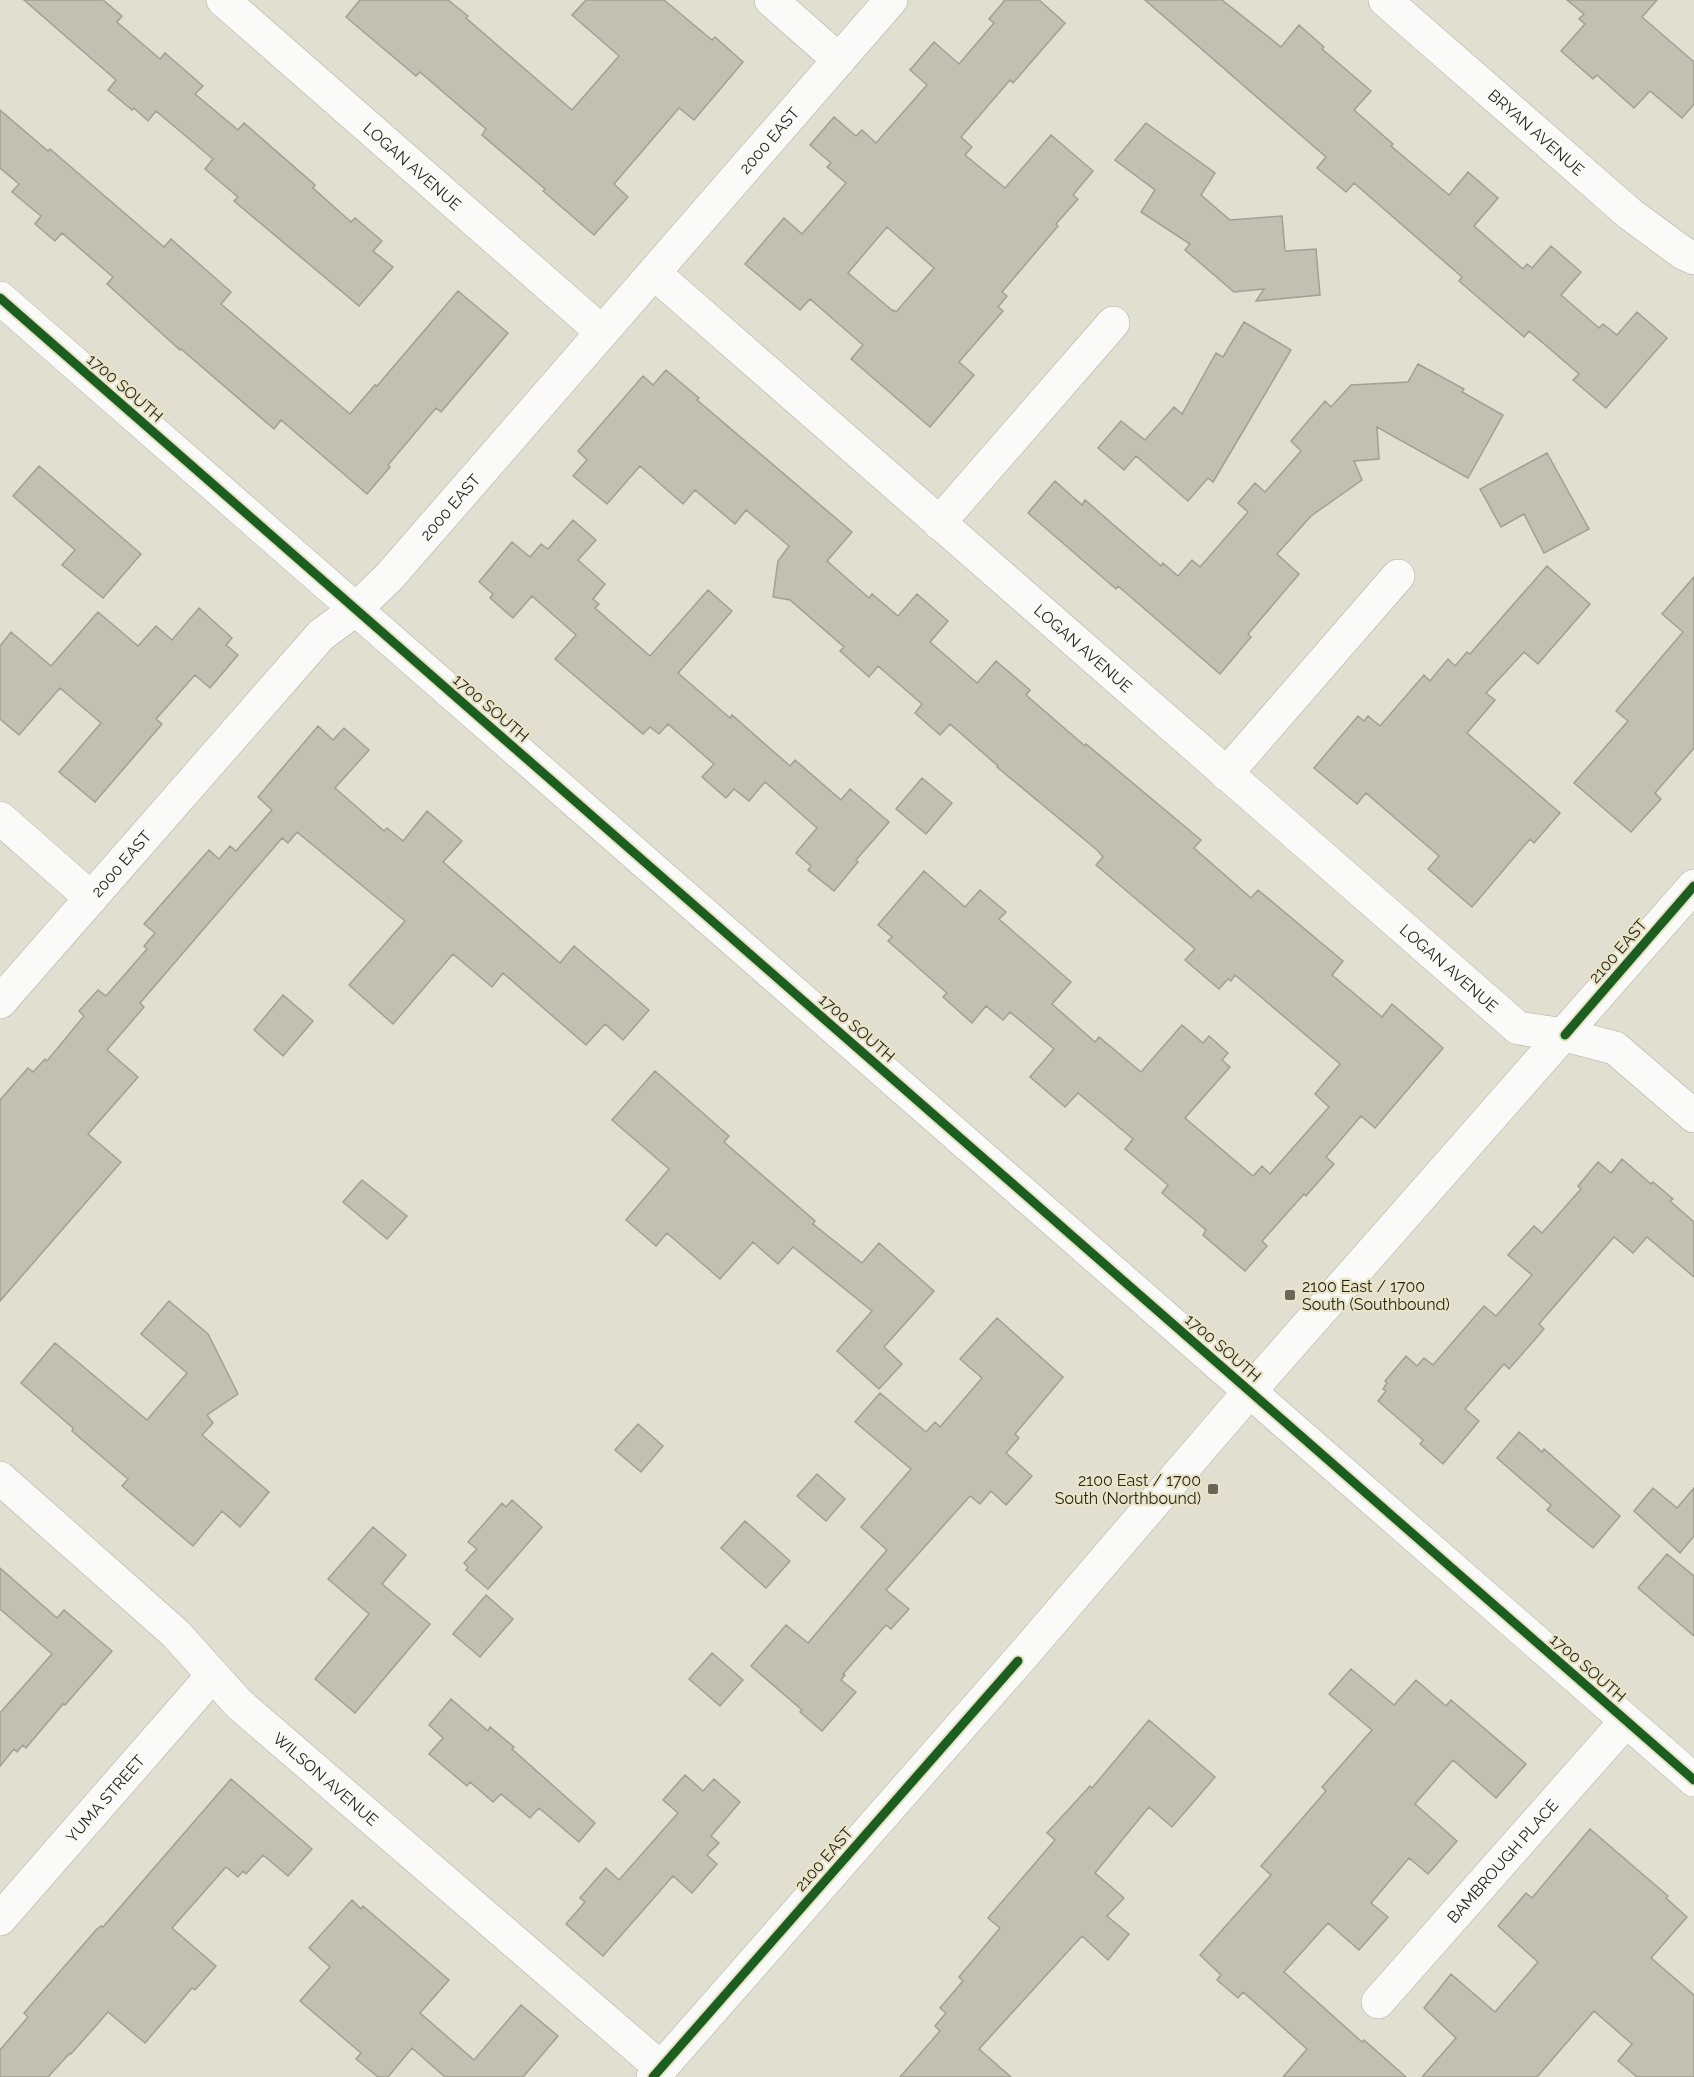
<svg xmlns="http://www.w3.org/2000/svg" width="1694" height="2077" font-family="Raleway,sans-serif">
<style>
.building{fill:#c1c0b3;stroke:#a2a094;stroke-width:1.5;fill-rule:evenodd}
.lines{fill:none;stroke-linecap:round;stroke-linejoin:round}
.street-casing{stroke:#b0aea2;stroke-width:34}
.secondary-casing{stroke:#b0aea2;stroke-width:34}
.street{stroke:#fafaf8;stroke-width:33}
.secondary{stroke:#fafaf8;stroke-width:33}
.cycleway-casing{stroke:#e9e4c8;stroke-width:13}
.cycleway{stroke:#1b5e20;stroke-width:9}
.poi-dot{fill:#68665a;stroke:#e9e4c8;stroke-width:2}
.labels{text-anchor:middle;dominant-baseline:central;stroke-width:4.5;stroke-linejoin:round;paint-order:stroke}
.street-label{font-size:16px;fill:#27251a;stroke:#e9e4c8}
.poi-label{font-size:16px;fill:#27251a;stroke:#e9e4c8;text-anchor:start}
</style>
<rect width="100%" height="100%" fill="#e1dfd0"/>
<!-- building -->
<path class="building" d="M 24,0 L 103,0 L 122,16 L 117,22 L 160,59 L 165,53 L 203,86 L 195,94 L 238,130 L 244,123 L 315,185 L 313,188 L 351,222 L 355,218 L 382,241 L 373,251 L 393,267 L 359,306 L 234,201 L 238,197 L 205,169 L 213,159 L 156,111 L 148,121 L 134,108 L 132,110 L 108,90 L 116,80 Z
M 360,0 L 448,0 L 468,16 L 466,18 L 572,110 L 619,56 L 572,15 L 586,0 L 664,0 L 712,40 L 715,37 L 743,62 L 694,120 L 679,108 L 614,184 L 628,197 L 594,235 L 543,191 L 545,189 L 482,135 L 486,129 L 420,72 L 416,76 L 346,17 Z
M 1005,0 L 1039,0 L 1065,23 L 1013,83 L 1010,80 L 961,137 L 972,147 L 965,155 L 1005,188 L 1051,135 L 1093,171 L 1073,195 L 1078,199 L 1056,224 L 1058,226 L 1002,292 L 1007,296 L 998,307 L 1003,311 L 959,362 L 974,375 L 930,427 L 851,359 L 863,345 L 810,299 L 800,310 L 745,264 L 784,218 L 802,234 L 846,183 L 827,167 L 831,163 L 810,145 L 834,117 L 856,136 L 862,130 L 876,143 L 927,85 L 910,70 L 934,42 L 959,64 L 994,23 L 989,19 ZM 887,227 L 934,268 L 896,312 L 894,310 L 893,311 L 848,273 Z
M 1145,0 L 1222,0 L 1281,47 L 1299,25 L 1324,47 L 1322,49 L 1371,91 L 1354,110 L 1393,144 L 1391,146 L 1449,195 L 1468,172 L 1498,198 L 1474,226 L 1523,269 L 1527,264 L 1532,268 L 1551,246 L 1581,272 L 1561,295 L 1599,328 L 1603,324 L 1617,335 L 1637,312 L 1667,338 L 1606,408 L 1573,380 L 1579,374 L 1529,331 L 1524,337 L 1459,281 L 1462,277 L 1354,183 L 1346,192 L 1317,168 L 1326,157 Z
M 1567,0 L 1657,0 L 1642,17 L 1694,62 L 1694,104 L 1682,118 L 1650,91 L 1634,108 L 1597,75 L 1593,79 L 1561,51 L 1585,24 L 1579,19 L 1584,14 Z
M 0,110 L 48,151 L 50,149 L 164,247 L 171,239 L 231,292 L 221,304 L 350,414 L 375,385 L 377,386 L 458,291 L 508,333 L 441,412 L 436,408 L 388,465 L 390,467 L 367,494 L 281,420 L 274,429 L 181,349 L 180,350 L 107,284 L 113,277 L 62,233 L 55,241 L 35,224 L 41,216 L 12,192 L 19,184 L 0,168 Z
M 1146,123 L 1215,173 L 1201,195 L 1230,220 L 1282,216 L 1285,251 L 1316,249 L 1320,295 L 1256,301 L 1264,289 L 1234,292 L 1185,250 L 1190,244 L 1141,212 L 1155,190 L 1115,160 Z
M 1244,322 L 1291,350 L 1213,482 L 1208,478 L 1188,501 L 1136,456 L 1124,470 L 1098,448 L 1121,421 L 1145,440 L 1174,407 L 1182,414 L 1216,353 L 1223,357 Z
M 1418,364 L 1464,389 L 1462,392 L 1503,415 L 1468,478 L 1377,427 L 1379,459 L 1354,461 L 1362,480 L 1311,516 L 1277,554 L 1299,574 L 1248,634 L 1251,637 L 1220,674 L 1118,586 L 1116,589 L 1028,513 L 1055,481 L 1082,505 L 1085,500 L 1161,566 L 1163,563 L 1178,576 L 1192,560 L 1200,567 L 1248,512 L 1238,503 L 1255,483 L 1265,492 L 1301,451 L 1291,441 L 1325,401 L 1331,407 L 1351,385 L 1408,382 Z
M 666,370 L 699,398 L 697,400 L 852,532 L 827,561 L 869,598 L 872,594 L 898,616 L 917,594 L 948,621 L 930,642 L 977,683 L 996,661 L 1030,690 L 1026,695 L 1085,746 L 1086,744 L 1201,840 L 1194,848 L 1251,898 L 1258,890 L 1343,961 L 1332,975 L 1382,1017 L 1392,1004 L 1443,1048 L 1375,1128 L 1361,1116 L 1326,1157 L 1334,1164 L 1306,1196 L 1304,1194 L 1262,1241 L 1267,1246 L 1245,1271 L 1203,1235 L 1206,1230 L 1162,1193 L 1168,1185 L 1125,1149 L 1133,1139 L 1078,1093 L 1065,1107 L 1030,1077 L 1054,1049 L 1010,1012 L 1003,1020 L 986,1006 L 972,1023 L 943,997 L 947,993 L 888,941 L 892,937 L 878,925 L 924,871 L 965,907 L 980,890 L 1006,912 L 999,919 L 1071,982 L 1052,1004 L 1095,1042 L 1099,1037 L 1141,1072 L 1182,1025 L 1203,1043 L 1209,1036 L 1228,1053 L 1222,1060 L 1230,1067 L 1185,1118 L 1253,1176 L 1262,1166 L 1270,1174 L 1329,1107 L 1315,1094 L 1340,1064 L 1235,975 L 1231,981 L 1228,979 L 1219,989 L 1185,960 L 1195,949 L 1096,865 L 1103,857 L 1097,850 L 997,767 L 998,766 L 950,724 L 940,735 L 915,713 L 922,704 L 878,666 L 869,677 L 840,651 L 844,647 L 790,600 L 773,597 L 778,561 L 789,546 L 746,510 L 735,524 L 695,490 L 683,504 L 640,466 L 607,504 L 573,476 L 587,460 L 578,451 L 643,376 L 653,385 Z
M 1547,453 L 1589,529 L 1544,553 L 1524,514 L 1501,527 L 1480,489 Z
M 39,466 L 141,554 L 103,598 L 62,565 L 75,550 L 13,496 Z
M 573,520 L 596,540 L 578,560 L 605,584 L 593,599 L 599,604 L 595,608 L 650,656 L 708,590 L 732,611 L 678,673 L 730,718 L 732,715 L 790,766 L 795,760 L 841,800 L 850,789 L 889,822 L 856,860 L 858,862 L 834,891 L 808,870 L 811,866 L 796,853 L 817,828 L 765,782 L 749,801 L 734,789 L 726,798 L 702,777 L 714,764 L 668,724 L 659,734 L 650,727 L 643,734 L 555,659 L 576,635 L 532,596 L 513,618 L 490,598 L 493,594 L 479,582 L 512,542 L 530,557 L 541,544 L 548,549 Z
M 1547,566 L 1590,604 L 1538,664 L 1524,652 L 1486,693 L 1495,700 L 1467,733 L 1560,813 L 1534,843 L 1530,839 L 1472,907 L 1428,869 L 1439,856 L 1366,793 L 1357,804 L 1314,768 L 1358,716 L 1364,721 L 1368,716 L 1380,726 L 1424,675 L 1430,681 L 1448,659 L 1455,666 L 1467,652 L 1470,654 Z
M 1694,577 L 1694,748 L 1655,793 L 1661,799 L 1631,832 L 1574,783 L 1628,721 L 1616,711 L 1683,632 L 1662,614 Z
M 199,608 L 232,638 L 226,645 L 238,655 L 210,688 L 195,675 L 156,719 L 162,724 L 95,802 L 59,772 L 101,723 L 60,688 L 19,735 L 0,719 L 0,646 L 11,632 L 51,666 L 98,612 L 138,646 L 156,626 L 172,640 Z
M 318,726 L 333,740 L 344,728 L 369,750 L 335,788 L 384,831 L 387,828 L 403,841 L 427,811 L 462,841 L 443,862 L 560,963 L 574,946 L 649,1010 L 623,1040 L 605,1024 L 586,1045 L 503,973 L 492,987 L 453,954 L 393,1024 L 349,985 L 405,921 L 297,832 L 288,843 L 282,838 L 140,1003 L 144,1007 L 107,1050 L 138,1077 L 88,1134 L 121,1162 L 0,1301 L 0,1100 L 28,1068 L 33,1072 L 45,1059 L 47,1061 L 84,1016 L 79,1011 L 98,990 L 106,996 L 147,949 L 144,946 L 155,933 L 144,924 L 209,850 L 219,859 L 230,846 L 236,851 L 272,810 L 258,797 Z
M 922,778 L 952,803 L 926,834 L 896,809 Z
M 283,995 L 313,1021 L 283,1056 L 254,1030 Z
M 655,1071 L 729,1136 L 724,1142 L 815,1221 L 813,1224 L 862,1263 L 879,1243 L 934,1291 L 884,1347 L 902,1364 L 879,1389 L 837,1351 L 872,1311 L 793,1247 L 778,1264 L 753,1242 L 720,1279 L 667,1233 L 656,1246 L 626,1220 L 669,1169 L 612,1120 Z
M 1622,1159 L 1651,1184 L 1653,1182 L 1673,1199 L 1670,1201 L 1694,1222 L 1694,1277 L 1647,1237 L 1633,1253 L 1614,1237 L 1539,1324 L 1544,1329 L 1509,1369 L 1504,1364 L 1465,1409 L 1479,1421 L 1443,1464 L 1420,1444 L 1423,1440 L 1378,1401 L 1386,1391 L 1383,1389 L 1387,1383 L 1385,1381 L 1406,1356 L 1417,1366 L 1424,1358 L 1433,1365 L 1484,1306 L 1496,1316 L 1532,1275 L 1508,1255 L 1534,1226 L 1542,1233 L 1581,1189 L 1578,1186 L 1598,1162 L 1611,1173 Z
M 362,1180 L 407,1216 L 387,1239 L 343,1202 Z
M 169,1301 L 208,1334 L 238,1394 L 207,1415 L 213,1423 L 202,1435 L 269,1492 L 240,1527 L 222,1511 L 193,1546 L 122,1486 L 128,1479 L 72,1431 L 73,1428 L 21,1383 L 55,1343 L 147,1420 L 187,1373 L 141,1334 Z
M 997,1318 L 1063,1377 L 1015,1434 L 1019,1438 L 1006,1453 L 1032,1476 L 1006,1505 L 991,1491 L 980,1504 L 970,1496 L 886,1590 L 909,1609 L 891,1629 L 886,1625 L 843,1674 L 845,1675 L 841,1680 L 856,1692 L 822,1731 L 800,1712 L 802,1710 L 751,1666 L 786,1625 L 808,1643 L 887,1550 L 861,1527 L 911,1469 L 855,1422 L 880,1393 L 926,1432 L 935,1422 L 940,1427 L 982,1378 L 960,1359 Z
M 638,1424 L 663,1446 L 641,1472 L 615,1450 Z
M 1519,1432 L 1542,1452 L 1544,1449 L 1620,1516 L 1593,1548 L 1547,1510 L 1551,1505 L 1497,1458 Z
M 817,1474 L 845,1499 L 826,1521 L 797,1496 Z
M 1653,1488 L 1677,1508 L 1694,1488 L 1694,1536 L 1680,1553 L 1634,1511 Z
M 512,1500 L 542,1527 L 488,1589 L 466,1570 L 468,1567 L 464,1563 L 477,1549 L 468,1542 L 502,1503 L 506,1507 Z
M 745,1521 L 790,1561 L 766,1588 L 721,1548 Z
M 373,1527 L 406,1555 L 382,1584 L 430,1624 L 355,1713 L 315,1679 L 369,1614 L 328,1579 Z
M 1667,1554 L 1694,1576 L 1694,1636 L 1638,1588 Z
M 0,1568 L 57,1618 L 64,1610 L 112,1651 L 65,1705 L 63,1704 L 26,1748 L 23,1745 L 17,1752 L 14,1749 L 0,1766 L 0,1713 L 52,1654 L 0,1609 Z
M 486,1595 L 513,1619 L 480,1657 L 453,1634 Z
M 712,1653 L 743,1680 L 720,1706 L 689,1679 Z
M 1351,1669 L 1394,1705 L 1416,1680 L 1446,1706 L 1451,1700 L 1526,1764 L 1496,1798 L 1453,1760 L 1415,1804 L 1457,1841 L 1428,1874 L 1409,1858 L 1371,1903 L 1388,1917 L 1359,1950 L 1328,1923 L 1284,1972 L 1362,2042 L 1364,2040 L 1406,2077 L 1283,2077 L 1307,2049 L 1243,1992 L 1238,1998 L 1217,1980 L 1221,1975 L 1200,1955 L 1271,1875 L 1261,1866 L 1326,1791 L 1322,1787 L 1372,1730 L 1329,1694 Z
M 451,1699 L 488,1731 L 490,1727 L 514,1747 L 512,1749 L 595,1823 L 579,1842 L 539,1808 L 530,1818 L 501,1794 L 493,1802 L 470,1782 L 467,1786 L 429,1754 L 443,1738 L 429,1725 Z
M 1149,1720 L 1215,1777 L 1172,1827 L 1149,1807 L 1095,1873 L 1124,1898 L 1107,1916 L 1129,1934 L 1108,1960 L 1082,1936 L 979,2049 L 1011,2077 L 900,2077 L 940,2031 L 935,2026 L 946,2013 L 940,2008 L 963,1981 L 959,1977 L 1000,1928 L 988,1918 L 1055,1840 L 1047,1833 L 1090,1786 L 1092,1788 Z
M 685,1775 L 703,1791 L 714,1779 L 740,1802 L 711,1836 L 719,1843 L 707,1855 L 717,1864 L 692,1893 L 673,1876 L 603,1956 L 566,1924 L 585,1902 L 580,1898 L 606,1868 L 619,1880 L 678,1813 L 663,1800 Z
M 231,1779 L 312,1849 L 288,1876 L 263,1855 L 246,1874 L 243,1871 L 238,1877 L 226,1867 L 172,1928 L 216,1966 L 195,1990 L 192,1988 L 145,2043 L 108,2012 L 71,2054 L 70,2053 L 48,2077 L 0,2077 L 0,2050 L 28,2017 L 24,2013 L 96,1930 L 101,1926 L 103,1927 Z
M 1590,1829 L 1668,1896 L 1666,1898 L 1687,1917 L 1651,1958 L 1694,1995 L 1694,2077 L 1637,2077 L 1618,2061 L 1632,2044 L 1594,2011 L 1537,2077 L 1422,2077 L 1456,2038 L 1424,2008 L 1451,1974 L 1495,2012 L 1538,1962 L 1498,1926 L 1526,1893 L 1532,1898 Z
M 352,1900 L 361,1909 L 363,1906 L 449,1980 L 420,2013 L 474,2060 L 521,2005 L 558,2036 L 523,2077 L 445,2077 L 412,2048 L 388,2077 L 378,2077 L 356,2059 L 361,2053 L 300,2001 L 330,1967 L 309,1948 Z"/>
<g class="lines">
<defs>
<g id="street">
<path id="s1" d="M 223,0 L 602,332"/>
<path d="M 771,0 L 839,60"/>
<path id="s2" d="M 1385,0 L 1630,214 L 1683,253 L 1694,258"/>
<path id="s3" d="M 654,273 L 1518,1028 L 1565,1035 L 1615,1048 L 1694,1116"/>
<path d="M 939,523 L 1113,323"/>
<path d="M 1226,774 L 1398,576"/>
<path d="M 0,818 L 91,898"/>
<path id="s4" d="M 0,1002 L 321,635 L 356,609 L 390,576 L 891,0"/>
<path id="s5" d="M 0,1478 L 176,1634 L 239,1704 L 661,2068"/>
<path id="s6" d="M 0,1919 L 212,1676"/>
<path id="s7" d="M 1378,2002 L 1626,1721"/>
</g>
<path id="secondary" d="M 0,298 L 1694,1780
M 653,2077 L 1018,1661 L 1250,1391 L 1694,886"/>
</defs>
<!-- street casing -->
<use href="#street" class="street-casing"/>
<!-- secondary casing -->
<use href="#secondary" class="secondary-casing"/>
<!-- street -->
<use href="#street" class="street"/>
<!-- secondary -->
<use href="#secondary" class="secondary"/>
<defs>
<path id="cycleway" d="M 0,298 L 1694,1780
M 1565,1035 L 1694,886
M 653,2077 L 1018,1661"/>
</defs>
<!-- cycleway casing -->
<use href="#cycleway" class="cycleway-casing"/>
<!-- cycleway -->
<use href="#cycleway" class="cycleway"/>
</g>
<!-- markers -->
<g class="poi-dot">
<rect x="1284" y="1289" width="12" height="12" rx="3"/>
<rect x="1207" y="1483" width="12" height="12" rx="3"/>
</g>
<g class="labels">
<!-- street labels -->
<g class="street-label">
<text stroke="none"><textPath href="#s2" startOffset="201">BRYAN AVENUE</textPath></text>
<text stroke="none"><textPath href="#s4" startOffset="1156">2000 EAST</textPath></text>
<text stroke="none"><textPath href="#s1" startOffset="252">LOGAN AVENUE</textPath></text>
<text transform="translate(125 388) rotate(41)">1700 SOUTH</text>
<text stroke="none"><textPath href="#s4" startOffset="670">2000 EAST</textPath></text>
<text stroke="none"><textPath href="#s3" startOffset="570">LOGAN AVENUE</textPath></text>
<text transform="translate(491 708) rotate(41)">1700 SOUTH</text>
<text stroke="none"><textPath href="#s4" startOffset="184">2000 EAST</textPath></text>
<text transform="translate(1618 951) rotate(-49)">2100 EAST</text>
<text stroke="none"><textPath href="#s3" startOffset="1056">LOGAN AVENUE</textPath></text>
<text transform="translate(857 1028) rotate(41)">1700 SOUTH</text>
<text transform="translate(1223 1348) rotate(41)">1700 SOUTH</text>
<text transform="translate(1588 1668) rotate(41)">1700 SOUTH</text>
<text stroke="none"><textPath href="#s5" startOffset="444">WILSON AVENUE</textPath></text>
<text stroke="none"><textPath href="#s6" startOffset="160">YUMA STREET</textPath></text>
<text transform="translate(824 1859) rotate(-49)">2100 EAST</text>
<text stroke="none"><textPath href="#s7" startOffset="188">BAMBROUGH PLACE</textPath></text>
</g>
<!-- poi labels -->
<g class="poi-label">
<text x="1302" y="1286">2100 East / 1700<tspan x="1302" dy="18">South (Southbound)</tspan></text>
<text x="1201" y="1480" text-anchor="end">2100 East / 1700<tspan x="1201" dy="18">South (Northbound)</tspan></text>
</g>
</g>
</svg>
